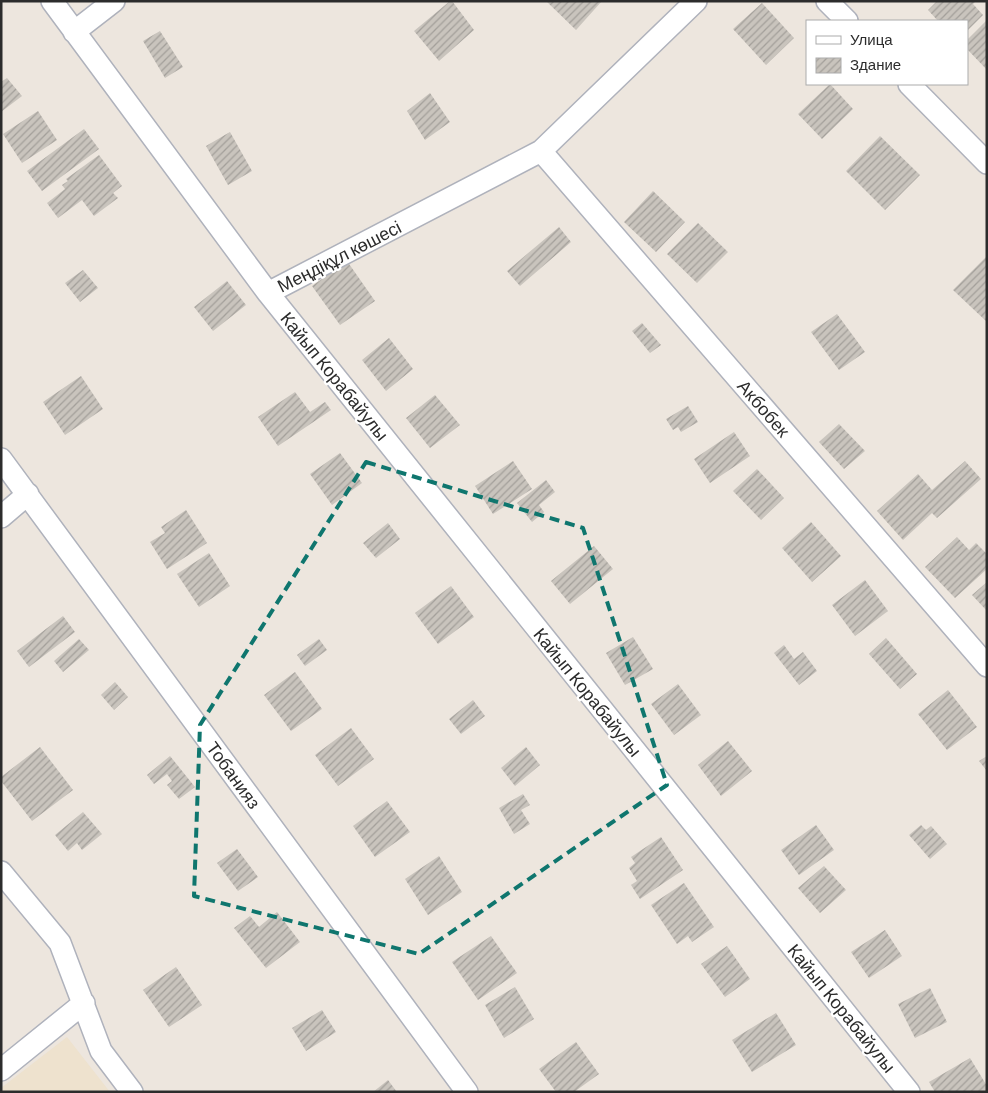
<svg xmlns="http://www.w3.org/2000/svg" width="988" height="1093" font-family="Barlow,sans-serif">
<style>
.education{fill:#eee2ce}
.building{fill:url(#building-hatch)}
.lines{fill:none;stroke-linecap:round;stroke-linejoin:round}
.street-casing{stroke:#afb2bc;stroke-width:24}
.street{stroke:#fff;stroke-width:21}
.marked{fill:none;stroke:#0f766e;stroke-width:4;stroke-dasharray:10 6;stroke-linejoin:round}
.labels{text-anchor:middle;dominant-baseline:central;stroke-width:4.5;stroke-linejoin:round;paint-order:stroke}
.street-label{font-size:18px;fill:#2c2c2c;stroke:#fff}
</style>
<defs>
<pattern id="building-hatch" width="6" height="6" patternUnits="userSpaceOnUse" patternTransform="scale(1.25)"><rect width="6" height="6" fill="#c9c4bd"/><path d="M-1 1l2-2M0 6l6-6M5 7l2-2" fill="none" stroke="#a39f9a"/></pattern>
</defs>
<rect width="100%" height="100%" fill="#ede6de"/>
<!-- education -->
<path class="education" d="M 67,1037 L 110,1092 L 1,1092 L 1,1088 Z"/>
<!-- building -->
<path class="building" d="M 450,1 L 452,1 L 474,30 L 439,61 L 414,31 Z
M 546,1 L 602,1 L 576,30 Z
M 937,1 L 976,1 L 973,4 L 983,15 L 967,31 L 967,21 L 938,21 L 928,10 Z
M 762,3 L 794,38 L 766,65 L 733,29 Z
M 987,20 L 987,70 L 967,49 L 967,40 Z
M 160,31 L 183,67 L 165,78 L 143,41 Z
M 7,78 L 22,96 L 1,112 L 1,82 Z
M 830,84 L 853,109 L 822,139 L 798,114 Z
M 430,93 L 450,122 L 425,140 L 407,111 Z
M 38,111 L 57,140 L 22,163 L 3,134 Z
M 84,129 L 99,149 L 42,191 L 27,171 Z
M 230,132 L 252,171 L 228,185 L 206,146 Z
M 880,136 L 920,175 L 885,210 L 846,171 Z
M 99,155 L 122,186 L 113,193 L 118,198 L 94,216 L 82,200 L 58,218 L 47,203 L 65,189 L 62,185 L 68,181 L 66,179 Z
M 653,191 L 685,222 L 656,252 L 624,222 Z
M 698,223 L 728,252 L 697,283 L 667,254 Z
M 559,227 L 571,242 L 520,286 L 507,271 Z
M 987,256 L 987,322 L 953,290 Z
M 347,261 L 375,301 L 340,325 L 312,286 Z
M 83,270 L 98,288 L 80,302 L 65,283 Z
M 227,281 L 246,305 L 213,331 L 194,307 Z
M 837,314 L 865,352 L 839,370 L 811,332 Z
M 642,323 L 661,345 L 650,353 L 632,331 Z
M 389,338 L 413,369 L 386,391 L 362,360 Z
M 81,376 L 103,409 L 65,435 L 43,402 Z
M 295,392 L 310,412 L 325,402 L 331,410 L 278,446 L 258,417 Z
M 435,395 L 460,425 L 430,448 L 406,418 Z
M 688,406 L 698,422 L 681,432 L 678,427 L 673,430 L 666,419 Z
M 839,424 L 865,451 L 844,469 L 819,442 Z
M 734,432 L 750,456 L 710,483 L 694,459 Z
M 340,453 L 362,483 L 332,505 L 310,474 Z
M 513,461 L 532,489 L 493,514 L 475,486 Z
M 965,461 L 981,479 L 937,518 L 932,513 L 903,540 L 877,511 L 918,474 L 932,490 Z
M 757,469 L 784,498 L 761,520 L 733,491 Z
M 546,480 L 555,492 L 539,505 L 544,512 L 532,522 L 517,503 Z
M 186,510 L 207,543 L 167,569 L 150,542 L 165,533 L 161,527 Z
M 811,522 L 841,556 L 812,582 L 782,548 Z
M 388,523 L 400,539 L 376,558 L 363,543 Z
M 957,537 L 969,550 L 976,543 L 987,554 L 987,569 L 955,598 L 925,567 Z
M 594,546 L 613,569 L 570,604 L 551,581 Z
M 209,553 L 230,586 L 199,607 L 177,574 Z
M 865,580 L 888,611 L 855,636 L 832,605 Z
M 987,582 L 987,611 L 972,595 Z
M 451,586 L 474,617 L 438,644 L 415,613 Z
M 63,616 L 75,632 L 29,667 L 17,651 Z
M 633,637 L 653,669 L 625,685 L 606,653 Z
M 886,638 L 917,674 L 900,689 L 869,654 Z
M 79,639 L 89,650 L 63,672 L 54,661 Z
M 319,639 L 327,650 L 305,666 L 297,655 Z
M 784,645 L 794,659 L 803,652 L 817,671 L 799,685 L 774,653 Z
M 295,672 L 322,709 L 291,731 L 264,695 Z
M 115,682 L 128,697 L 114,710 L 101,695 Z
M 678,684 L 701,715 L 674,735 L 651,704 Z
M 948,690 L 977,727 L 947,750 L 918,714 Z
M 473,700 L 485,716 L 461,734 L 449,719 Z
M 351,728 L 374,759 L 338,786 L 315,755 Z
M 728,741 L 752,771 L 721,796 L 698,765 Z
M 40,747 L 73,790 L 32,821 L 1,781 L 1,777 Z
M 526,747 L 540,765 L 515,786 L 501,768 Z
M 170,756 L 195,787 L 179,799 L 167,785 L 172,781 L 167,774 L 154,784 L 147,775 Z
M 987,756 L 987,771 L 979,761 Z
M 523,794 L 530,805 L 521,810 L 530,824 L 514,834 L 499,808 Z
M 387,801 L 410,832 L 375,857 L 353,826 Z
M 83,812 L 102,834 L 82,850 L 77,843 L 68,851 L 55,835 Z
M 816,825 L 834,850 L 799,875 L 781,850 Z
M 921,825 L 926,830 L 931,826 L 947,844 L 930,859 L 909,835 Z
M 661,837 L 683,870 L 640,899 L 631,885 L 637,881 L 629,868 L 635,863 L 631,857 Z
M 237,849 L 258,877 L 238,891 L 217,863 Z
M 439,856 L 462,892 L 428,915 L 405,879 Z
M 824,866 L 846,890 L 820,913 L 798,888 Z
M 684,883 L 714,927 L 692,942 L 688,936 L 677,944 L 651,905 Z
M 277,912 L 300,942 L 266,968 L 234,928 L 250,916 L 259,927 Z
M 885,930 L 902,956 L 869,978 L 851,952 Z
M 491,936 L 517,973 L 478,1000 L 452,962 Z
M 727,946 L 750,979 L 725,997 L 701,964 Z
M 176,967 L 202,1005 L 169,1027 L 143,990 Z
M 515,987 L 534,1019 L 504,1038 L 485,1005 Z
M 930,988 L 947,1022 L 915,1038 L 898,1004 Z
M 322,1010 L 336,1032 L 306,1051 L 292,1028 Z
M 776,1013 L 796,1045 L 752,1072 L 732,1040 Z
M 576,1042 L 599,1074 L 574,1092 L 556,1092 L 539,1069 Z
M 970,1058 L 987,1086 L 987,1092 L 935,1092 L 929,1082 Z
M 388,1080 L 397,1092 L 373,1092 Z"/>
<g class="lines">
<defs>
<path id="street" d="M 52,1 L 268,293 L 909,1092
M 827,1 L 847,21
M 74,32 L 114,1
M 909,84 L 987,163
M 541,151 L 987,666
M 268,293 L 541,151 L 696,1
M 1,459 L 467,1092
M 1,517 L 28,494
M 1,872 L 60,943 L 101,1051 L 132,1092
M 1,1070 L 84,1003"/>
</defs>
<!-- street casing -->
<use href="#street" class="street-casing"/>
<!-- street -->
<use href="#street" class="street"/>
</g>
<!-- marked area -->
<path class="marked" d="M 366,462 L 583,528 L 667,785 L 419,954 L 194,896 L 200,725 Z"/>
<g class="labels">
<!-- street labels -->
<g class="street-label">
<text transform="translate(339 256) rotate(-27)">Меңдіқұл көшесі</text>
<text transform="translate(335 376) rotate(51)">Кайып Корабайулы</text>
<text transform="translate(764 408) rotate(49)">Акбобек</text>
<text transform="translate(588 692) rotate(51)">Кайып Корабайулы</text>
<text transform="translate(234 775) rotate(54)">Тобанияз</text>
<text transform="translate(842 1008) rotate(51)">Кайып Корабайулы</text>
</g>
</g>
<!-- border -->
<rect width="988" height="1093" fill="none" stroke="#2c2c2c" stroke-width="5"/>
<!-- legend -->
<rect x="806" y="20" width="162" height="65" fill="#ffffff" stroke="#ababab"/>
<rect x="816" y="36" width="25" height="8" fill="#ffffff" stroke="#ababab"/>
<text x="850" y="45" font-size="15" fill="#2c2c2c">Улица</text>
<rect x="816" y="58" width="25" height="15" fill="url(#building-hatch)" stroke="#ababab"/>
<text x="850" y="70" font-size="15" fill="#2c2c2c">Здание</text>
</svg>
